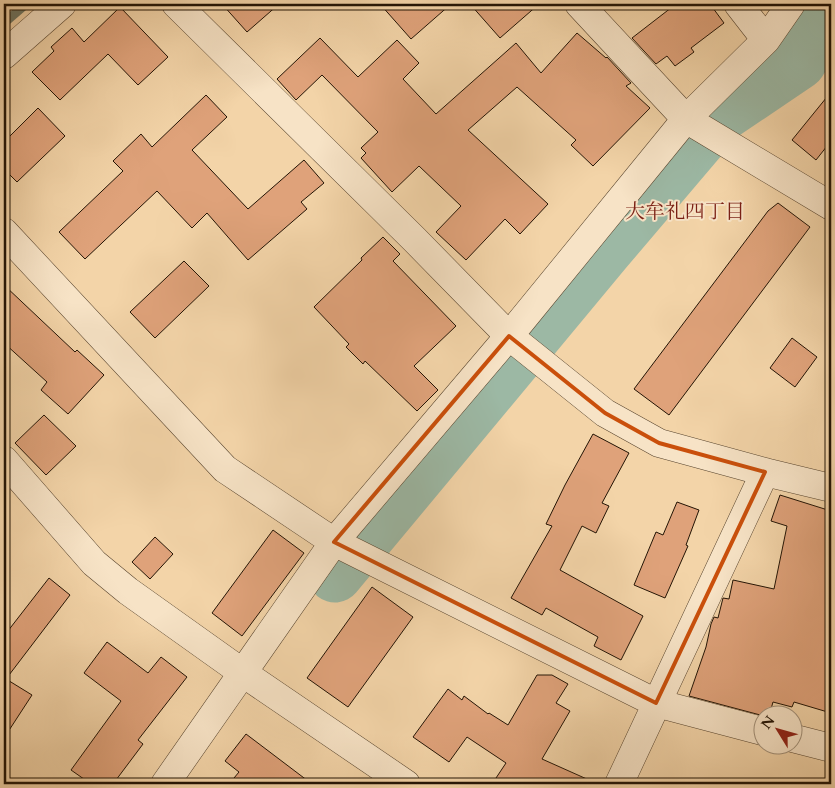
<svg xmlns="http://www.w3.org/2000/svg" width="835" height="788" font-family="Cardo,'Noto Serif JP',serif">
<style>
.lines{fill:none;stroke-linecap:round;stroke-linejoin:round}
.stream{stroke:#6c7664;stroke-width:9}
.river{stroke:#9cb8a4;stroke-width:55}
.building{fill:#dfa27a;stroke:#231405}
.street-casing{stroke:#57442e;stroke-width:29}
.street{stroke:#f7e3c6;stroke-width:28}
.marked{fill:none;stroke:#ca4f0b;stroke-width:4;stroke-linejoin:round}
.labels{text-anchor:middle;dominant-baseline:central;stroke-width:4;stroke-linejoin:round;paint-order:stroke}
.neighbourhood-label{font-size:20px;fill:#7a1f14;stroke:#f7e3c6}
</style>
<rect width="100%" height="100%" fill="#f3d4a8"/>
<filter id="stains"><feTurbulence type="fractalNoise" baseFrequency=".004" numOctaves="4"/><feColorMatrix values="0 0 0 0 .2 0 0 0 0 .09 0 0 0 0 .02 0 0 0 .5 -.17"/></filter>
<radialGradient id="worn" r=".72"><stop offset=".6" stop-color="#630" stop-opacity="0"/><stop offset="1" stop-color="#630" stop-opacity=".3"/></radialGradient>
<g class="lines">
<!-- stream -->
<path class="stream" d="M 4,23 L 26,4"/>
<!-- river -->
<path class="river" d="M 335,575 L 606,249 L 719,116 L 799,62 L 831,11"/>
</g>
<!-- building -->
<path class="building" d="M 222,4 L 279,4 L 247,32 Z
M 380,4 L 451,4 L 411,39 Z
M 470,4 L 539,4 L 500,38 Z
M 676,4 L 710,4 L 724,23 L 691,48 L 694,52 L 675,66 L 667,56 L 656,64 L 632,38 Z
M 120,7 L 168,57 L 138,85 L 108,54 L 60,100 L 32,72 L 54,51 L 51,47 L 72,28 L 84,42 Z
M 577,33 L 606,58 L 607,57 L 631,83 L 626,86 L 650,108 L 593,166 L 571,145 L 576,140 L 517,87 L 468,130 L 548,204 L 520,234 L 505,219 L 466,260 L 436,232 L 461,206 L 419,166 L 392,192 L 361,158 L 366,153 L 361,148 L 378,132 L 322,75 L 296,100 L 277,79 L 320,38 L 358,77 L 397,40 L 419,63 L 403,79 L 436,114 L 516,43 L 541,73 Z
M 831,92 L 831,141 L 816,160 L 792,140 Z
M 206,95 L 227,117 L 192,150 L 248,209 L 304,160 L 324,183 L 301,202 L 307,209 L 248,260 L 207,213 L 192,228 L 157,191 L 85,259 L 59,232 L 123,171 L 113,161 L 141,134 L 152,147 Z
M 38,108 L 65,136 L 17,182 L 4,169 L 4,142 Z
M 778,203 L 810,227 L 669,415 L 634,389 L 768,211 Z
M 383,237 L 400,254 L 393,261 L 456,326 L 414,366 L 438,390 L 417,411 L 365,361 L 363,364 L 346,347 L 349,344 L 314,307 L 362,260 L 361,258 Z
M 184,261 L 209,286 L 155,338 L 130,312 Z
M 4,285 L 75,352 L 77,350 L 104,375 L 68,414 L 41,390 L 47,382 L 4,343 Z
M 792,338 L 817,357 L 795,387 L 770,368 Z
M 44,415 L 76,446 L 46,475 L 15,443 Z
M 593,434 L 629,453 L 602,503 L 609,506 L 596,533 L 582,526 L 560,570 L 643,616 L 621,660 L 594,646 L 598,637 L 546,608 L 542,615 L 511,598 L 552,526 L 546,524 L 565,485 Z
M 780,495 L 831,511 L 831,713 L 794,702 L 792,707 L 773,702 L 769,716 L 764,716 L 689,696 L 706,647 L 711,624 L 714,617 L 718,618 L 723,598 L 729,599 L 733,580 L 774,589 L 787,526 L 771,521 Z
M 677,502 L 699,510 L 686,545 L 688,546 L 665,598 L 634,585 L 656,532 L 663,535 Z
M 273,530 L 304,553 L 242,636 L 212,613 Z
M 155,537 L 173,554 L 150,579 L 132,562 Z
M 49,578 L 70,595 L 6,679 L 32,695 L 4,738 L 4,636 Z
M 372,587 L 413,617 L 348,707 L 307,678 Z
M 107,642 L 148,673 L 161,657 L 187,677 L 138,740 L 143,744 L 113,784 L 91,784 L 71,770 L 121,701 L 84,673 Z
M 537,675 L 552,675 L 568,684 L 556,703 L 570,711 L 542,759 L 598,784 L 492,784 L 506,763 L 467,737 L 449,762 L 413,737 L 448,689 L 462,700 L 464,696 L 488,714 L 489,713 L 508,725 Z
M 246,734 L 312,784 L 229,784 L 239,772 L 225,761 Z"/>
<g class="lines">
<defs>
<path id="street" d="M 176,4 L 414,239 L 509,336 L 605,413 L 659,443 L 765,472 L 831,488
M 579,4 L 686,119 L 831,206
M 738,4 L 766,40
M 4,55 L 62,4
M 4,232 L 225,469 L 334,542 L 656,703 L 762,731
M 4,460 L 94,563 L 128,591 L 243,673 L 406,784
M 792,738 L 831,748
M 165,784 L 334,542 L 509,336 L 686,119 L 766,40 L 791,4
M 619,784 L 765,472"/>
</defs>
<!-- street casing -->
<use href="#street" class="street-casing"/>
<!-- street -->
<use href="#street" class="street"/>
</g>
<!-- marked area -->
<path class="marked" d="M 509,336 L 605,413 L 659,443 L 765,472 L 656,703 L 334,542 Z"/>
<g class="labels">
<!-- neighbourhood labels -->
<g class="neighbourhood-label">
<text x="685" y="211">大牟礼四丁目</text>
</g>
</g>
<!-- margin -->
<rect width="835" height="788" fill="none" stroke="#f3d4a8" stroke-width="20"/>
<rect x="5" y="5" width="825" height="778" fill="none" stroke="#231405" stroke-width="2.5"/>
<rect x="10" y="10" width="815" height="768" fill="none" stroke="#231405"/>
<!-- north arrow -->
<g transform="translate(778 730) rotate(307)"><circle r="24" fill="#f7e3c6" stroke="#a29079"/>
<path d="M0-4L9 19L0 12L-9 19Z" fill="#8f2418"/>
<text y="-8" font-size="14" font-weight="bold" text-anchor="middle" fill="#231405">N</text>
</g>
<rect width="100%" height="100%" filter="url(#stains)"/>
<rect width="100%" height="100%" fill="url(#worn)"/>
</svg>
